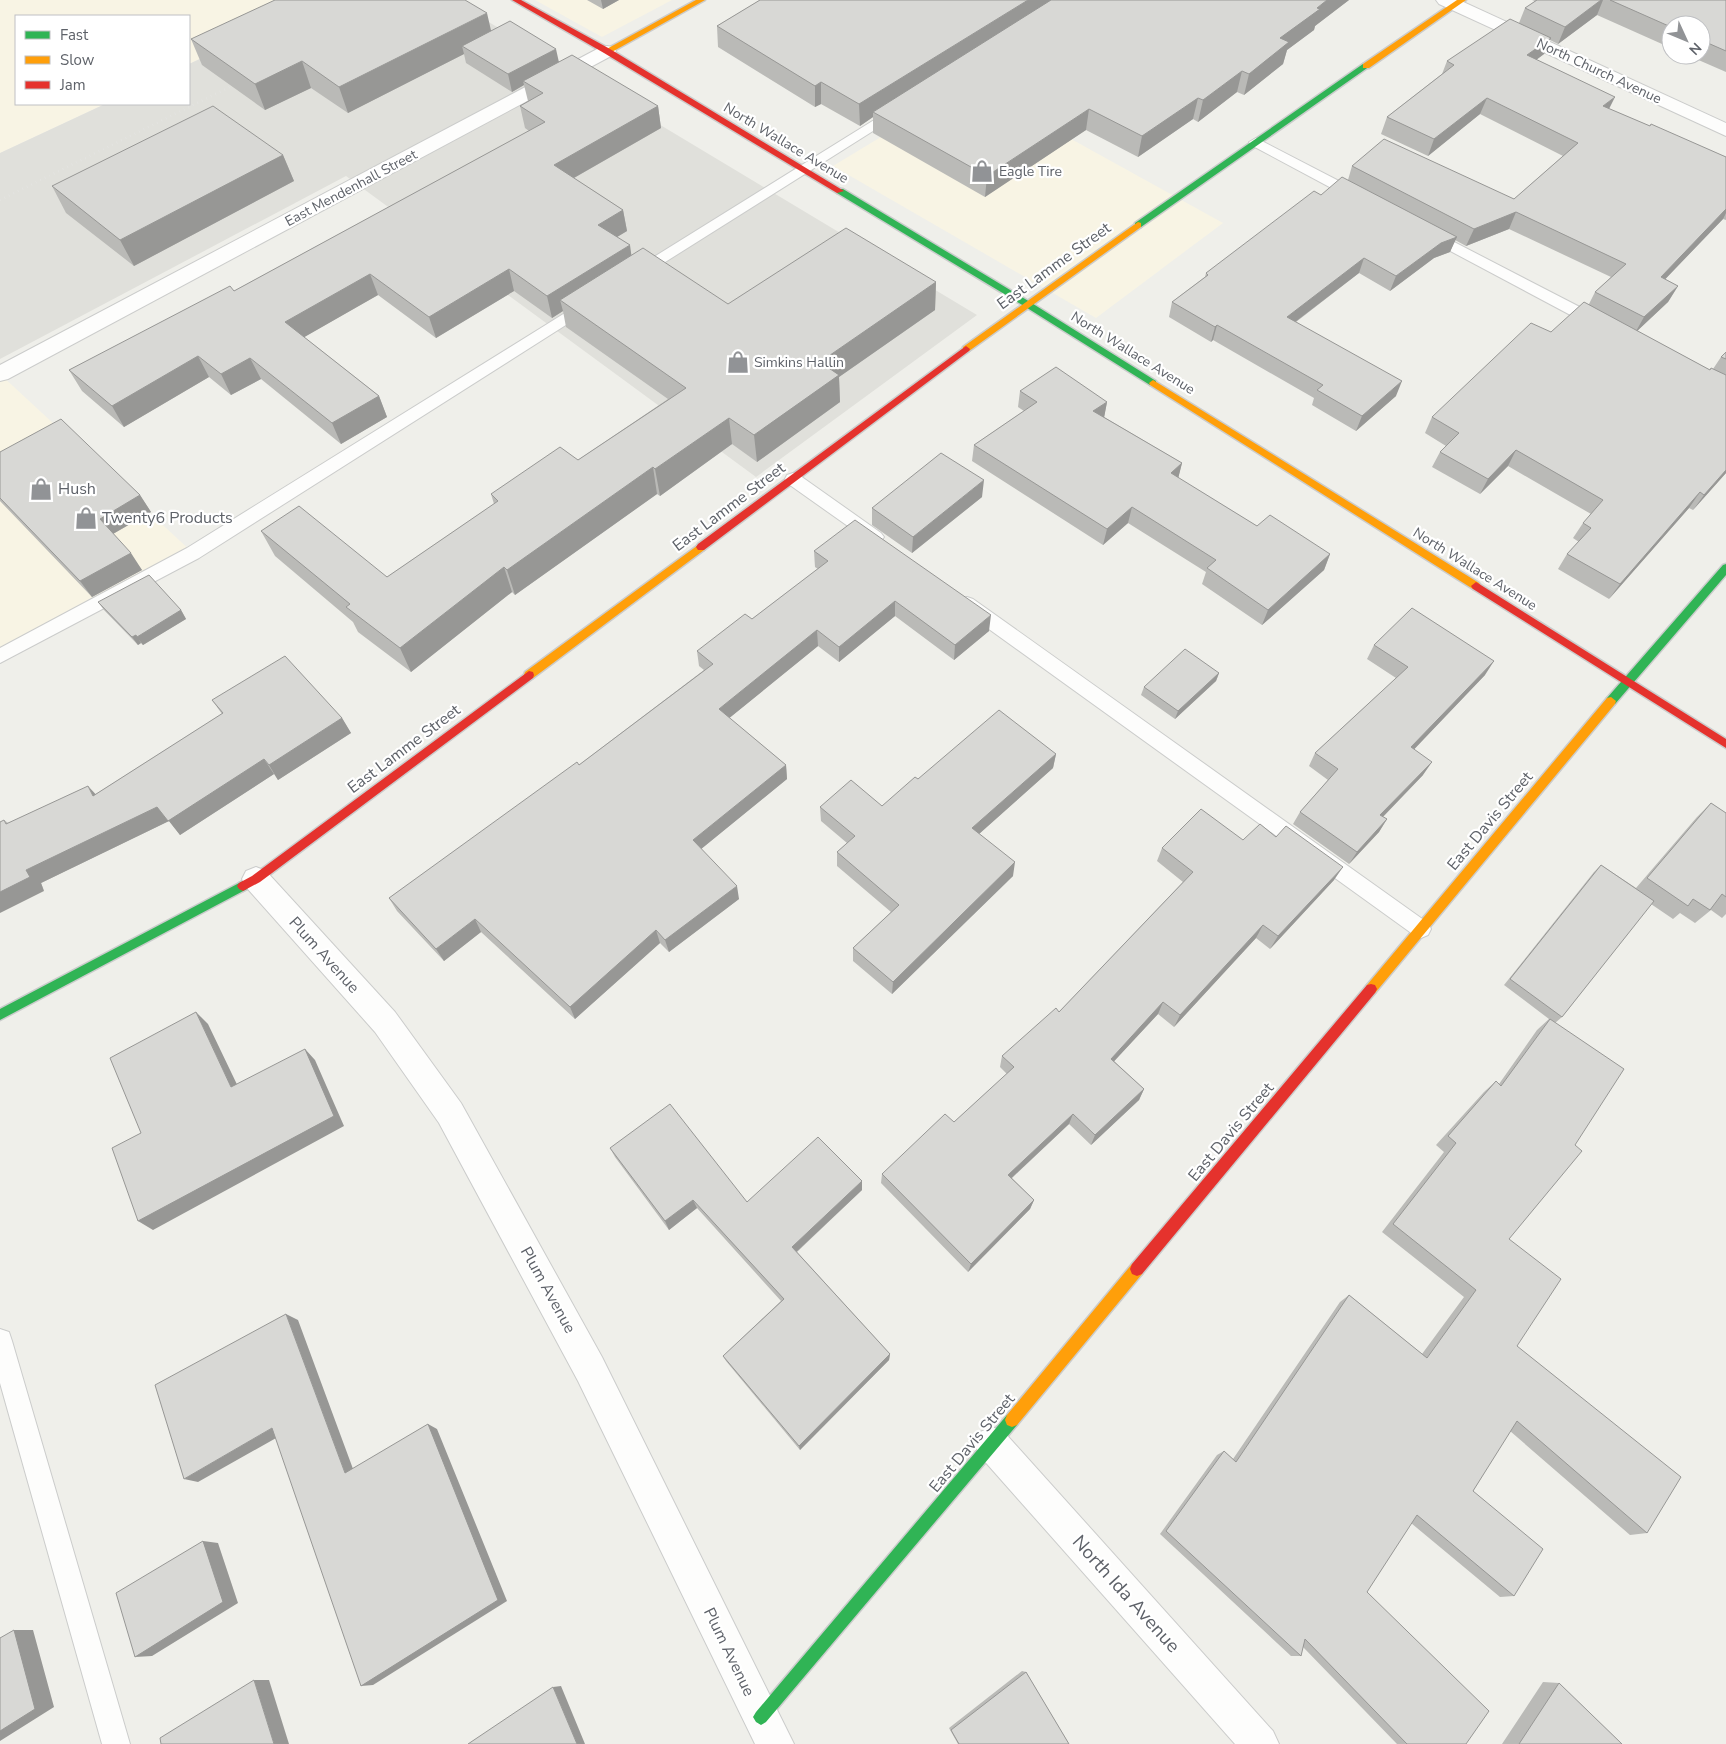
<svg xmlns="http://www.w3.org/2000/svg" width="1726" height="1744" font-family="'Nunito Sans',sans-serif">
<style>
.commercial{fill:#f8f4e4}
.industrial{fill:#e0e0db}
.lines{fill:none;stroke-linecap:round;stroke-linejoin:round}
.lane-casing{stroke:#cbcccb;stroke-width:2}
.street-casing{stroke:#cbcccb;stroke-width:2}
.fast-casing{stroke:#cbcccc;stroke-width:3}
.slow-casing{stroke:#cbcccc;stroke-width:3}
.jam-casing{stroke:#cbcccc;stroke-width:3}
.lane{fill:#fdfdfc;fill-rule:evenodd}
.street{fill:#fdfdfc;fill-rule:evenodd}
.fast{fill:#30b455;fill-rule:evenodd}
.slow{fill:#ff9f0a;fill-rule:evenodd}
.jam{fill:#e5322d;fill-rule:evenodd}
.rail{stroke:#e5e5e4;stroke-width:2.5;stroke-dasharray:0.5 4.5;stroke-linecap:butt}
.wall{fill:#babab7}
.shaded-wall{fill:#979795}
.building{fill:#d8d8d5;stroke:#979795}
.labels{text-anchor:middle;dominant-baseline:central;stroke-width:4.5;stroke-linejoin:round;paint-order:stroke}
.far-street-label{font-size:14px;fill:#5e6269;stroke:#fff}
.far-poi-label{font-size:14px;fill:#5e6269;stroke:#fff;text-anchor:start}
.street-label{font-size:16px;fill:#5e6269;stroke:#fff}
.poi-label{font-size:16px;fill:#5e6269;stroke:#fff;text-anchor:start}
.near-street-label{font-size:19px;fill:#5e6269;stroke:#fff}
</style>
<rect width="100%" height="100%" fill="#efefea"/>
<!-- commercial -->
<path class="commercial" d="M 0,0 L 326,0 L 189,64 L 189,16 L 16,16 L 16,104 L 105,104 L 0,153 Z
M 535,0 L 672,0 L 602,37 Z
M 970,83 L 1223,223 L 1096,318 L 833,166 Z
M 0,374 L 193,553 L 0,656 Z"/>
<!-- industrial -->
<path class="industrial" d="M 326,0 L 452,0 L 977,315 L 756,477 L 346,176 L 0,359 L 0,153 L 105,104 L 189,104 L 189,64 Z"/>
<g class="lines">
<defs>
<path id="lane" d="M 895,107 L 900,108 L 902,111 L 900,114 L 643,276 L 633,276 L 631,273 L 633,270 Z
M 1256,138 L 1362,193 L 1364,196 L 1362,199 L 1352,199 L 1251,145 L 1249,142 Z
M 1429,229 L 1603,319 L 1606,323 L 1603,327 L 1593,327 L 1424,237 L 1422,234 L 1424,231 Z
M 586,301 L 591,303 L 594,306 L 591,309 L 199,558 L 0,663 L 0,648 L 187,548 L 581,303 Z
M 793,473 L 799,475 L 881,533 L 884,537 L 881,541 L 875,543 L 869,541 L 787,483 L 785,479 L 787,475 Z
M 967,597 L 973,599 L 1428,923 L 1431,929 L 1428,935 L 1421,938 L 1414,935 L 961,609 L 958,604 L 961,599 Z
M 0,1329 L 9,1332 L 12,1341 L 130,1744 L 102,1744 L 0,1383 Z"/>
<path id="street" d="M 1436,0 L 1459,0 L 1726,123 L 1726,136 L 1439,4 Z
M 607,46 L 613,47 L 616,51 L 613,55 L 8,379 L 0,381 L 0,365 L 601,47 Z
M 256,867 L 266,871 L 395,1012 L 461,1103 L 602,1357 L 794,1744 L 755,1744 L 578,1381 L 439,1123 L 375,1032 L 246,887 L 242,879 L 246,871 Z
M 992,1427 L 1004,1432 L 1273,1731 L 1279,1744 L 1235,1744 L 980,1456 L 975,1444 L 980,1432 Z"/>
<path id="fast" d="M 1363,64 L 1370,66 L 1141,227 L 1135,227 L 1135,223 Z
M 837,189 L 843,189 L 1030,302 L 1156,381 L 1156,385 L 1150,385 L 1024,306 L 837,193 Z
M 1726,564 L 1726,575 L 1615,704 L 1607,704 L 1606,701 L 1607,698 L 1723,565 Z
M 243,881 L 247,883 L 249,886 L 247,889 L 0,1020 L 0,1009 Z
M 1012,1413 L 1017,1415 L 1019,1420 L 1017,1425 L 766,1722 L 761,1725 L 756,1722 L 753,1717 L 756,1712 L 1007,1415 Z"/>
<path id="slow" d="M 696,0 L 705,0 L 610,53 L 603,51 Z
M 1457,0 L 1466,0 L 1369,68 L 1363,68 L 1363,64 Z
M 1138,222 L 1141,223 L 1141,227 L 969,351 L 963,351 L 963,347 Z
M 1153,380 L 1479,583 L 1481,586 L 1479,589 L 1473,589 L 1150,385 L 1149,383 Z
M 701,543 L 704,544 L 706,547 L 704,550 L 533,678 L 525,678 L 524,675 L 525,672 Z
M 1611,697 L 1616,701 L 1615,704 L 1375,993 L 1371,994 L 1367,993 L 1365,989 L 1367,985 L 1607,698 Z
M 1137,1262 L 1142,1264 L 1144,1269 L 1142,1274 L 1017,1425 L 1012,1427 L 1007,1425 L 1005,1420 L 1007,1415 L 1132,1264 Z"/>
<path id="jam" d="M 512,0 L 521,0 L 610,49 L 844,191 L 837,193 L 604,53 Z
M 966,346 L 970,349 L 969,351 L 704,550 L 698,550 L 696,547 L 698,544 Z
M 1476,582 L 1726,739 L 1726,748 L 1473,589 L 1471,586 Z
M 529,671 L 533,672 L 534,675 L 533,678 L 260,882 L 243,891 L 239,889 L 237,886 L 239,883 L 252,876 Z
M 1371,984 L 1375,985 L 1377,989 L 1375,993 L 1142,1274 L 1137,1276 L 1132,1274 L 1130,1269 L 1132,1264 L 1367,985 Z"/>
</defs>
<!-- lane casing -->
<use href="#lane" class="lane-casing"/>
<!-- street casing -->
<use href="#street" class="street-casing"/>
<!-- fast casing -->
<use href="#fast" class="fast-casing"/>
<!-- slow casing -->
<use href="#slow" class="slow-casing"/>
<!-- jam casing -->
<use href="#jam" class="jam-casing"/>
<!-- lane -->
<use href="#lane" class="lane"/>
<!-- street -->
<use href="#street" class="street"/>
<!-- fast -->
<use href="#fast" class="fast"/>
<!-- slow -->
<use href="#slow" class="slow"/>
<!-- jam -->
<use href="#jam" class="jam"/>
<!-- rail -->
<path class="rail" d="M 0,200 L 244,80"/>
</g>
<!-- wall -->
<path class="wall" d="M 587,0 L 619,0 L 603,9 Z
M 760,0 L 1349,0 L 1315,26 L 1314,30 L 1287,50 L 1283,64 L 1244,95 L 1237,92 L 1198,122 L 1193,119 L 1138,157 L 1086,130 L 985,197 L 873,133 L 873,117 L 860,126 L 821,104 L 815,107 L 718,47 L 717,26 Z
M 1532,0 L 1726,0 L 1726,72 L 1687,55 L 1701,55 L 1701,25 L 1671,25 L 1671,48 L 1597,15 L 1558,44 L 1550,40 L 1544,54 L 1536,60 L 1609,109 L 1650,126 L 1726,157 L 1726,220 L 1723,219 L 1665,279 L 1678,286 L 1668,302 L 1637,331 L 1710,370 L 1713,369 L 1721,357 L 1726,352 L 1726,473 L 1693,510 L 1689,508 L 1609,599 L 1558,569 L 1567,554 L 1579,542 L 1573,538 L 1583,523 L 1591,514 L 1508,466 L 1480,494 L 1432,467 L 1440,452 L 1446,446 L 1425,433 L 1432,417 L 1551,332 L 1589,304 L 1595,292 L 1611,277 L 1509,229 L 1466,246 L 1455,240 L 1450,252 L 1434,258 L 1390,291 L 1359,273 L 1296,322 L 1396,396 L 1356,431 L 1312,405 L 1314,398 L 1213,340 L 1211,342 L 1169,317 L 1172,302 L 1205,277 L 1206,273 L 1321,195 L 1348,180 L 1352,166 L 1514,199 L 1563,156 L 1480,114 L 1428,156 L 1381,134 L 1387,117 L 1442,74 L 1447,61 L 1519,23 L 1525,8 L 1535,1 Z
M 491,31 L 658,106 L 661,128 L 574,178 L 623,210 L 627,231 L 617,237 L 631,255 L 728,304 L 936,282 L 935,310 L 839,377 L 840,402 L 757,462 L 732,444 L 660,496 L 657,494 L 515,595 L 512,592 L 411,672 L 358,632 L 353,622 L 275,556 L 261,531 L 387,577 L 494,504 L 491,494 L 578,460 L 668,399 L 566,327 L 563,311 L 552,318 L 514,291 L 436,338 L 378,295 L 304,337 L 379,396 L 387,417 L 341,444 L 261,379 L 231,395 L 209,377 L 124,427 L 82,391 L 69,370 L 234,291 L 529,131 L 525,128 L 520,106 L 528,101 L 524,85 L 512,92 L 466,63 L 464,54 L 348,113 L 311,88 L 265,110 L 202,65 L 191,39 Z
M 283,155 L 294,181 L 134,266 L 66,213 L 52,186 Z
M 1020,391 L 1107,402 L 1104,417 L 1182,463 L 1178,478 L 1257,526 L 1330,554 L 1324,570 L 1262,625 L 1202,584 L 1206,572 L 1128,523 L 1103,545 L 972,461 L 974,445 L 1024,411 L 1018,407 Z
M 0,452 L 140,495 L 151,512 L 113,534 L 142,570 L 92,597 L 0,501 Z
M 982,497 L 912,553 L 872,525 L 872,508 Z
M 814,551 L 989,631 L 954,660 L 895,616 L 839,662 L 818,646 L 729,718 L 786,765 L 787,779 L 701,849 L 739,899 L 669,952 L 660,943 L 575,1019 L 481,932 L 444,961 L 397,911 L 389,898 L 579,765 L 704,670 L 699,666 L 697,651 L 752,619 L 818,569 L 815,567 Z
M 98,602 L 181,610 L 186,619 L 143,645 L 141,643 L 138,645 L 104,610 Z
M 1374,645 L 1485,675 L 1414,749 L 1423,775 L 1383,817 L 1387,819 L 1379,832 L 1349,864 L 1293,824 L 1300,812 L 1328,780 L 1309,766 L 1315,753 L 1396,678 L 1367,659 Z
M 1219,673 L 1216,681 L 1175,719 L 1141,695 L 1144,687 Z
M 212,700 L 342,718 L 351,733 L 278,780 L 274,774 L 180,835 L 169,821 L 41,883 L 44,891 L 4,820 L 8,823 L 96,794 L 222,714 Z
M 1056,754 L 1053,768 L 979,834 L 1013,876 L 892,994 L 853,961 L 853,948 L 891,912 L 837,866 L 837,852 L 847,843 L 821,821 L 820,807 L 882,806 L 918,779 Z
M 1711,803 L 1726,813 L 1726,914 L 1722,918 L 1711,910 L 1695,923 L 1680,913 L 1673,919 L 1651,904 L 1562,1017 L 1555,1023 L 1509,1239 L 1517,1346 L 1647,1533 L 1630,1535 L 1510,1431 L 1473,1491 L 1514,1596 L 1500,1597 L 1411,1523 L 1367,1592 L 1466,1744 L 1397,1744 L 1303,1647 L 1301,1656 L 1291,1656 L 1160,1534 L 1217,1455 L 1224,1451 L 1233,1459 L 1340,1302 L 1349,1295 L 1422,1354 L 1464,1297 L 1382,1232 L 1444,1152 L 1436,1145 L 1484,1092 L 1496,1081 L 1499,1084 L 1537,1030 L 1549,1019 L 1504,985 L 1594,872 L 1601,865 L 1636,888 L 1697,817 Z
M 1243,840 L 1334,880 L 1270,949 L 1256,938 L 1174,1027 L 1158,1014 L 1114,1061 L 1144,1089 L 1139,1100 L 1091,1145 L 1069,1124 L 1012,1178 L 1034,1200 L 1030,1209 L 968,1272 L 881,1183 L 882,1174 L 954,1122 L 1007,1074 L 1000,1067 L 1002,1056 L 1059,1012 L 1183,882 L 1157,861 L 1162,848 Z
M 610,1148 L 747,1202 L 862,1181 L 862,1190 L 797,1252 L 890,1354 L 889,1360 L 800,1450 L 726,1361 L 723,1356 L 781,1301 L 697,1208 L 669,1230 L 615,1157 Z
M 1022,1671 L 1026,1672 L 1069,1744 L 958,1744 L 949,1728 Z
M 1543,1682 L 1559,1683 L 1622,1744 L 1502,1744 Z"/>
<!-- shaded-wall -->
<path class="shaded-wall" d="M 601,0 L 619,0 L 603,9 Z
M 1028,0 L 1060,0 L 873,112 L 873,117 L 860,126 L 859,104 Z
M 1327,0 L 1349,0 L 1315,26 L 1314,30 L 1287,50 L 1283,64 L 1244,95 L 1249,74 L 1280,38 Z
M 1601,0 L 1603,0 L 1597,15 L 1558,44 L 1565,27 Z
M 487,13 L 493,39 L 462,46 L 464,54 L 348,113 L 339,87 Z
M 1551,38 L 1544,54 L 1520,72 L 1527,55 Z
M 556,49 L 560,67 L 523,81 L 524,85 L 512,92 L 508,74 Z
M 302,61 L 311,88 L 265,110 L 255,84 Z
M 1242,71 L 1237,92 L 1198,122 L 1203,100 Z
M 821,82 L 821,104 L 815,107 L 815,86 Z
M 1615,97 L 1607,113 L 1603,106 Z
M 1198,98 L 1193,119 L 1138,157 L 1142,136 Z
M 1487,98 L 1480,114 L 1428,156 L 1434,139 Z
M 658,106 L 661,128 L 558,187 L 554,165 Z
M 1089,109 L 1086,130 L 985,197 L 987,176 Z
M 283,155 L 294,181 L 134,266 L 120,240 Z
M 1726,209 L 1726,213 L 1723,219 L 1651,294 L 1661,277 Z
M 623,210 L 627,231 L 602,246 L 598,225 Z
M 1516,212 L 1509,229 L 1466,246 L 1474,229 Z
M 1457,237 L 1450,252 L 1434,258 L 1390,291 L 1396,276 L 1441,243 Z
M 630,245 L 633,267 L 560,300 L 563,311 L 552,318 L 547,296 Z
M 1364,258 L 1359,273 L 1282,332 L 1287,317 Z
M 509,269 L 514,291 L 436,338 L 429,317 Z
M 370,274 L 378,295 L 294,343 L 285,322 Z
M 936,282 L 935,310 L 839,377 L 840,402 L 757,462 L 754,435 L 820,362 Z
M 1678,286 L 1668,302 L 1635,333 L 1644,317 Z
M 1217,325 L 1213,340 L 1211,342 L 1215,327 Z
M 198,356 L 209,377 L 124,427 L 112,406 Z
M 250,358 L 261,379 L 231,395 L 221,374 Z
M 1402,381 L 1396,396 L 1356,431 L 1362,416 Z
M 379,396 L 387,417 L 341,444 L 332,423 Z
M 1107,402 L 1104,418 L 1093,411 Z
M 729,418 L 732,444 L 660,496 L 655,469 Z
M 1516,450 L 1508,466 L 1480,494 L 1488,479 Z
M 1182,463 L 1178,479 L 1171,473 Z
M 653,467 L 657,494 L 515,595 L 507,570 Z
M 1726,470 L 1726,473 L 1693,510 L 1704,495 Z
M 984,480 L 982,497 L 912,553 L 913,537 Z
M 1700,492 L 1689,508 L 1609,599 L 1620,584 Z
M 140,495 L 151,512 L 111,535 L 100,519 Z
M 1132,507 L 1128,523 L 1103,545 L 1107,529 Z
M 131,553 L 142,570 L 92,597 L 80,581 Z
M 1330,554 L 1324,570 L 1262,625 L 1268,610 Z
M 504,567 L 512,592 L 411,672 L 400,648 Z
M 895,601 L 895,616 L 839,662 L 839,647 Z
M 181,610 L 186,619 L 143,645 L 137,637 Z
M 991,615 L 989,631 L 954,660 L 955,645 Z
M 817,630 L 818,646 L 722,724 L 719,709 Z
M 136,635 L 141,643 L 138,645 L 132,637 Z
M 1494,661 L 1485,675 L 1403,761 L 1411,747 Z
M 1219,673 L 1216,681 L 1175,719 L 1178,711 Z
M 342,718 L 351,733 L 278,780 L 269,765 Z
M 1056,754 L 1053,768 L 970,842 L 972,828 Z
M 264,759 L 274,774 L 180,835 L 169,821 L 41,883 L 44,891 L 0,913 L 0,892 L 26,870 L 157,807 Z
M 1432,762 L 1423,775 L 1372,828 L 1380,815 Z
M 786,765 L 787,779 L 695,854 L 693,840 Z
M 88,786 L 101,800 L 93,796 Z
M 1387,819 L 1379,832 L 1349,864 L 1357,852 Z
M 1015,862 L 1013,876 L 892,994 L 893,982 Z
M 1343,867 L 1334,880 L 1270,949 L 1278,936 Z
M 737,886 L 739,899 L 669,952 L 665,940 Z
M 475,919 L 481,932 L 444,961 L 436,949 Z
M 1263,925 L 1256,938 L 1174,1027 L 1180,1015 Z
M 656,930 L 660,943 L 575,1019 L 570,1007 Z
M 1163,1002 L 1158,1014 L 1106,1070 L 1111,1059 Z
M 196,1012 L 208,1024 L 243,1097 L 231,1087 Z
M 305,1049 L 315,1060 L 344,1126 L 153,1230 L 138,1221 Z
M 1144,1089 L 1139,1100 L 1091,1145 L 1095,1135 Z
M 1073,1114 L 1069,1124 L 1005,1184 L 1008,1175 Z
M 862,1181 L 862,1190 L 793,1255 L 792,1247 Z
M 693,1200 L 697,1208 L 669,1230 L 665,1221 Z
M 1034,1200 L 1030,1209 L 968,1272 L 971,1264 Z
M 286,1314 L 298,1320 L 356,1477 L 345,1473 Z
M 890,1354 L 889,1360 L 800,1450 L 799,1446 Z
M 428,1424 L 437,1429 L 507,1601 L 373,1685 L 361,1686 Z
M 272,1428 L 285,1433 L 198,1482 L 184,1479 Z
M 203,1541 L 218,1543 L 238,1603 L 152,1656 L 135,1657 Z
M 14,1630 L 33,1630 L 54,1707 L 0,1741 L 0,1731 Z
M 254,1680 L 269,1680 L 289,1744 L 274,1744 Z
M 561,1686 L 585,1744 L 577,1744 L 553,1687 Z"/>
<!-- building -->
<path class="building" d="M 275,0 L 465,0 L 487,13 L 339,87 L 302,61 L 255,84 L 191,39 Z
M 760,0 L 1028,0 L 859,104 L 821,82 L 815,86 L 717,26 Z
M 1051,0 L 1327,0 L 1317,8 L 1320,9 L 1280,38 L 1289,42 L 1249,74 L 1242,71 L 1203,100 L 1198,98 L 1142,136 L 1089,109 L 987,176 L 873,112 Z
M 1537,0 L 1601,0 L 1565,27 L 1525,8 Z
M 1610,0 L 1726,0 L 1726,51 L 1701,40 L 1701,25 L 1671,25 L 1671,27 Z
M 1510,19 L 1551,38 L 1527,55 L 1615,97 L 1603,106 L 1650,126 L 1651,124 L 1726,157 L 1726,209 L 1661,277 L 1678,286 L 1644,317 L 1595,292 L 1626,264 L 1516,212 L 1474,229 L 1352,166 L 1384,139 L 1514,199 L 1578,143 L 1487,98 L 1434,139 L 1387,117 L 1454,65 L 1447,61 Z
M 510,21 L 556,49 L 508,74 L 462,46 Z
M 572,55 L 658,106 L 554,165 L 623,210 L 598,225 L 630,245 L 547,296 L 509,269 L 429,317 L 370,274 L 285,322 L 379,396 L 332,423 L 250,358 L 221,374 L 198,356 L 112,406 L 69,370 L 230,286 L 234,291 L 545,122 L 520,106 L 543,93 L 523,81 Z
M 213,106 L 283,155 L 120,240 L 52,186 Z
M 1342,177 L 1457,237 L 1441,243 L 1396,276 L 1364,258 L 1287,317 L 1402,381 L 1362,416 L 1317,390 L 1323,385 L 1217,325 L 1215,327 L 1172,302 L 1208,275 L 1206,273 L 1314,191 L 1321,195 Z
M 846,228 L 936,282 L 820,362 L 839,375 L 754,435 L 729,418 L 655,469 L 653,467 L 507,570 L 504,567 L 400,648 L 346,607 L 350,604 L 261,531 L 299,506 L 387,577 L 498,501 L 491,494 L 560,447 L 578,460 L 686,388 L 560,300 L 643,248 L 728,304 Z
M 1584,302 L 1710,370 L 1711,368 L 1726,375 L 1726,470 L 1704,495 L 1700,492 L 1620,584 L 1567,554 L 1591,528 L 1583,523 L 1603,500 L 1516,450 L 1488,479 L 1440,452 L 1459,433 L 1432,417 L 1531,323 L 1551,332 Z
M 1726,352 L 1726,359 L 1721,357 Z
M 1056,367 L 1107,402 L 1093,411 L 1182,463 L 1171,473 L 1257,526 L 1270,515 L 1330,554 L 1268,610 L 1207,568 L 1216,560 L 1132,507 L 1107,529 L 974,445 L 1037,402 L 1020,391 Z
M 61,419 L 140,495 L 100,519 L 131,553 L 80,581 L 0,498 L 0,452 Z
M 941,453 L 984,480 L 913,537 L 872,508 Z
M 855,520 L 991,615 L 955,645 L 895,601 L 839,647 L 817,630 L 719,709 L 786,765 L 693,840 L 737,886 L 665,940 L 656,930 L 570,1007 L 475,919 L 436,949 L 389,898 L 577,762 L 579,765 L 713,664 L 697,651 L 745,614 L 752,619 L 828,561 L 814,551 Z
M 149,575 L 181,610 L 137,637 L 136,635 L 132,637 L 98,602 Z
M 1412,608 L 1494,661 L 1411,747 L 1432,762 L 1380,815 L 1387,819 L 1357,852 L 1300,812 L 1338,769 L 1315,753 L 1408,667 L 1374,645 Z
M 1185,649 L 1219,673 L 1178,711 L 1144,687 Z
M 285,656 L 342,718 L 269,765 L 264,759 L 168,821 L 157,807 L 26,870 L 30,877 L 0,892 L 0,822 L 4,820 L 6,824 L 88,786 L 93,796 L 223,713 L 212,700 Z
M 999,710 L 1056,754 L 972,828 L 1015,862 L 893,982 L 853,948 L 899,905 L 837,852 L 855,836 L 820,807 L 851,780 L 882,806 L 915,777 L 918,779 Z
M 1711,803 L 1726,813 L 1726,897 L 1722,894 L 1710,910 L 1693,899 L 1688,906 L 1647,878 Z
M 1201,809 L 1243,840 L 1260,824 L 1276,837 L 1286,826 L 1343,867 L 1278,936 L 1263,925 L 1180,1015 L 1163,1002 L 1111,1059 L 1144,1089 L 1095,1135 L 1073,1114 L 1008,1175 L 1034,1200 L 971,1264 L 882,1174 L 945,1114 L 954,1122 L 1014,1067 L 1002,1056 L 1056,1008 L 1059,1012 L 1193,872 L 1162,848 Z
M 1601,865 L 1654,901 L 1562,1017 L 1510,979 Z
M 196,1012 L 231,1087 L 305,1049 L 334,1116 L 138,1221 L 112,1148 L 141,1133 L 110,1058 Z
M 1550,1019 L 1624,1069 L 1575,1145 L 1582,1151 L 1509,1239 L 1561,1279 L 1517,1346 L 1681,1477 L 1647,1533 L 1517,1421 L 1473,1491 L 1543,1549 L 1514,1596 L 1417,1515 L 1367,1592 L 1489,1711 L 1466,1744 L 1407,1744 L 1305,1639 L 1301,1656 L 1166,1531 L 1224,1451 L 1236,1462 L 1349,1295 L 1427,1358 L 1476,1290 L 1393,1224 L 1456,1143 L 1448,1136 L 1496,1081 L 1501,1086 Z
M 670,1104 L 747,1202 L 818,1137 L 862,1181 L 792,1247 L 890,1354 L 799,1446 L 723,1356 L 784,1299 L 693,1200 L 665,1221 L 610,1148 Z
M 286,1314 L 345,1473 L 428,1424 L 498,1600 L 361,1686 L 272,1428 L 184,1479 L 155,1385 Z
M 203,1541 L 223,1602 L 135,1657 L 116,1593 Z
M 14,1630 L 35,1709 L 0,1731 L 0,1638 Z
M 1026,1672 L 1069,1744 L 959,1744 L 951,1730 Z
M 254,1680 L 274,1744 L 161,1744 L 160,1738 Z
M 1559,1683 L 1622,1744 L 1519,1744 Z
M 553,1687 L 577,1744 L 468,1744 Z"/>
<!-- icons -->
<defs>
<symbol id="shop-bare" viewBox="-9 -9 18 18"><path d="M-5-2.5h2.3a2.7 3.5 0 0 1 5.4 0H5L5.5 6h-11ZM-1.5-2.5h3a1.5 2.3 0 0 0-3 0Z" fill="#919396" stroke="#fff" stroke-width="2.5" paint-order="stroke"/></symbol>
</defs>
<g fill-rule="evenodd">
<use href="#shop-bare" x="966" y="155" width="32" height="32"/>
<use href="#shop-bare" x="722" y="346" width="32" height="32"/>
<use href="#shop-bare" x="25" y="473" width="32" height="32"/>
<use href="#shop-bare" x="70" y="502" width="32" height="32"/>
</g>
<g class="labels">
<!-- far-street labels -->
<g class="far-street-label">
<text transform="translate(1599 71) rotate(25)">North Church Avenue</text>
<text transform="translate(786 143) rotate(31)">North Wallace Avenue</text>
<text transform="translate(351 188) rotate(-28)">East Mendenhall Street</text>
<text transform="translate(1133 353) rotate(32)">North Wallace Avenue</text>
<text transform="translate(1475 569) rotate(32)">North Wallace Avenue</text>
</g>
<!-- far-poi labels -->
<g class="far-poi-label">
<text x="999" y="171">Eagle Tire</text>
<text x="754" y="362">Simkins Hallin</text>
</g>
<!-- street labels -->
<g class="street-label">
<text transform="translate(1054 266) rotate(-36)">East Lamme Street</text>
<text transform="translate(729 507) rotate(-37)">East Lamme Street</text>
<text transform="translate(404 749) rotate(-37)">East Lamme Street</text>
<text transform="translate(1490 821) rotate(-50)">East Davis Street</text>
<text transform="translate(324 955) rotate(48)">Plum Avenue</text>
<text transform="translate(1231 1132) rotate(-50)">East Davis Street</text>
<text transform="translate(548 1290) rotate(61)">Plum Avenue</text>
<text transform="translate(972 1443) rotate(-50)">East Davis Street</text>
<text transform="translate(729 1652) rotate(64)">Plum Avenue</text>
</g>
<!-- poi labels -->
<g class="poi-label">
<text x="58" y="489">Hush</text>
<text x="102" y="518">Twenty6 Products</text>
</g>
<!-- near-street labels -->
<g class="near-street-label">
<text transform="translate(1126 1594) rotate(48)">North Ida Avenue</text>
</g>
</g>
<!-- legend -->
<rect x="15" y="15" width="175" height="90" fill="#ffffff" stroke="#bfc0c3"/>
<rect x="25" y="31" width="25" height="8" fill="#30b455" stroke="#bfc0c3"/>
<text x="60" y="40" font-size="15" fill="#5e6269">Fast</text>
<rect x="25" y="56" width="25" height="8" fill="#ff9f0a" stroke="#bfc0c3"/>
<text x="60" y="65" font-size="15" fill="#5e6269">Slow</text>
<rect x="25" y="81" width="25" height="8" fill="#e5322d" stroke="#bfc0c3"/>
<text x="60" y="90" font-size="15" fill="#5e6269">Jam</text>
<!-- north arrow -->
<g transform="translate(1686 40) rotate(134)"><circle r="24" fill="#ffffff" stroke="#bfc0c3"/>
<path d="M0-4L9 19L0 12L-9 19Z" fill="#919396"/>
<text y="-8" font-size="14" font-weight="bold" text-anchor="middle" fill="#5e6269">N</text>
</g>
</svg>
